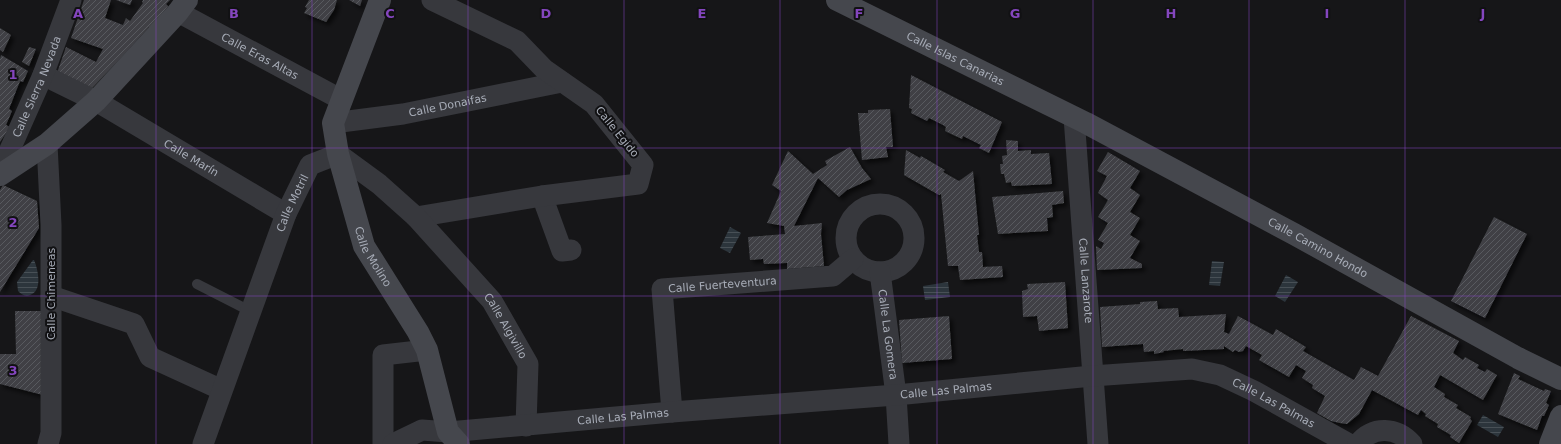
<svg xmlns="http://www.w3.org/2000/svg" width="1561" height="444" font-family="'DejaVu Sans',sans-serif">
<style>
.water{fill:url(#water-rules)}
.building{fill:url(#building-hatch);filter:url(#shadow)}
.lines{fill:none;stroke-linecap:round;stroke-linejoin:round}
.lane{stroke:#37383d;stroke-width:10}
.street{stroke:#37383d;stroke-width:21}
.secondary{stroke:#45474d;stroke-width:22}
.grid{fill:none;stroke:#8446be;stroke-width:1;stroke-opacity:0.55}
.labels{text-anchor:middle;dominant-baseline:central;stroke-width:4;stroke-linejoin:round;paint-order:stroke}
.street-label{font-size:11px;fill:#a8adb8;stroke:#111113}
.grid-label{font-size:13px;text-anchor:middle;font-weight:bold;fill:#8446be;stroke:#111113;stroke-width:4;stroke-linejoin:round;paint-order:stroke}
</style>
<defs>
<pattern id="water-rules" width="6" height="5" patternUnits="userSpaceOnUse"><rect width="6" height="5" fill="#2c353c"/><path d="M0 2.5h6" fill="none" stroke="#485056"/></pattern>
<pattern id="building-hatch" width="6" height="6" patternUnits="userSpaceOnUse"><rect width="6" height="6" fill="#404145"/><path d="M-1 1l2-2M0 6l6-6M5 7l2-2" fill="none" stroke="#595a5e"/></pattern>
<filter id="shadow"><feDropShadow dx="3.5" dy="3.5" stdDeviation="2" flood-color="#0009"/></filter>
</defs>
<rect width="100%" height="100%" fill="#161618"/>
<!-- water -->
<path class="water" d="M 730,227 L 741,233 L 730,253 L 720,248 Z
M 33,260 L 34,260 C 38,269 43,291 30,295 C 25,297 21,294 18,291 L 17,282 Z
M 1212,261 L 1224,262 L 1220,286 L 1209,285 Z
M 1286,275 L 1298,282 L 1285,302 L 1275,296 Z
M 948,282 L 950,297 L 925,300 L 923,286 Z
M 1483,415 L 1504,427 L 1498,437 L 1477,425 Z"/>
<!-- building -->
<path class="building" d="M 84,0 L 111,0 L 105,18 L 123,25 L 126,18 L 130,21 L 143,3 L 142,2 L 143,0 L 170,0 L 166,4 L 168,6 L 150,29 L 149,27 L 121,58 L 88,92 L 57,73 L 66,47 L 96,62 L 103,49 L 71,38 Z
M 116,0 L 132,0 L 130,5 Z
M 309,0 L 337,0 L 334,10 L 326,22 L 304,13 L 307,8 L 305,7 Z
M 349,0 L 362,0 L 360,6 Z
M 0,28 L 11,35 L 3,52 L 0,50 Z
M 29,47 L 36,49 L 29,66 L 22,62 Z
M 1,55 L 28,71 L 23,82 L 20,81 L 9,109 L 12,111 L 6,125 L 10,127 L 0,142 L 0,59 Z
M 911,75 L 1002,122 L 989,153 L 979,148 L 981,145 L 963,136 L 962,139 L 945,131 L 946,127 L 943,125 L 929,118 L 927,121 L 911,113 L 912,109 L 909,108 Z
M 890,109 L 893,147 L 886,147 L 888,157 L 862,160 L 858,113 L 868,113 L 868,110 Z
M 1006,140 L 1018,141 L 1018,151 L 1031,150 L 1031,154 L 1049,153 L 1052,184 L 1012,186 L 1011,182 L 1006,183 L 1004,174 L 1001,174 L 1000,164 L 1003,164 L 1002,156 L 1007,155 Z
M 850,147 L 862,168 L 871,179 L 847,190 L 839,197 L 818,178 L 794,226 L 822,223 L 821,234 L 824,266 L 787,269 L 787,263 L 764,264 L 763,259 L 750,260 L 748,237 L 785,234 L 784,226 L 767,223 L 781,191 L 772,185 L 788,151 L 813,174 L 827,165 L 825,161 Z
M 906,150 L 920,158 L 921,156 L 945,170 L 943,172 L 959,181 L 973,171 L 979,235 L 977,235 L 979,252 L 982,252 L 983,267 L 1002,266 L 1003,277 L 960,280 L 958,266 L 948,266 L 941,194 L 939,195 L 904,175 Z
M 1108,152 L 1140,171 L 1130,188 L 1140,195 L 1130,212 L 1140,218 L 1130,235 L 1140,241 L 1130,258 L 1142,264 L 1142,268 L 1097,270 L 1096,246 L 1101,249 L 1104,243 L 1098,240 L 1108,223 L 1098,217 L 1108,200 L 1098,193 L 1107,176 L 1097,171 Z
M 3,185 L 37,201 L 39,228 L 0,292 L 0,190 Z
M 1063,191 L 1064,203 L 1052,205 L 1053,217 L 1047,218 L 1048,231 L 998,234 L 992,197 Z
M 1494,217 L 1527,234 L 1485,318 L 1451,301 Z
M 1065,282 L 1068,328 L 1039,331 L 1037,316 L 1023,317 L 1022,291 L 1028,289 L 1027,284 Z
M 1157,301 L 1158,309 L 1178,308 L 1179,317 L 1226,314 L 1224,332 L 1229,334 L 1238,316 L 1273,335 L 1276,329 L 1306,347 L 1303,351 L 1354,380 L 1361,367 L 1378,376 L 1411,316 L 1459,341 L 1453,353 L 1463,360 L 1465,357 L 1479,365 L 1477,368 L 1485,372 L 1487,369 L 1497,375 L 1483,400 L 1440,375 L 1434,387 L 1445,394 L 1444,397 L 1458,405 L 1456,408 L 1471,417 L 1470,419 L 1472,421 L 1459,443 L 1450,437 L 1451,435 L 1437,427 L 1438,424 L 1425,416 L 1426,414 L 1421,410 L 1418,415 L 1372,390 L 1359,414 L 1347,424 L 1340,423 L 1331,421 L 1317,413 L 1325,396 L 1312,388 L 1313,385 L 1302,378 L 1306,371 L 1296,365 L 1289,377 L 1259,360 L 1262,355 L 1246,346 L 1243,351 L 1239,352 L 1235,350 L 1233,352 L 1224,346 L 1224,349 L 1183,351 L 1183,349 L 1163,351 L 1164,352 L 1154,354 L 1154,351 L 1144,352 L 1143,344 L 1102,347 L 1100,307 L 1140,304 L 1140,302 Z
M 15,311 L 41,311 L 47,396 L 0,384 L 0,354 L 16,354 Z
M 949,316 L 952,359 L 902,363 L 899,320 Z
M 1514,373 L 1520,376 L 1518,379 L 1544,391 L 1545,389 L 1551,391 L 1546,403 L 1549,405 L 1544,416 L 1542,416 L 1537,430 L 1498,414 Z"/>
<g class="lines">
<!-- lane -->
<path class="lane" d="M 197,284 L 250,311"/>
<!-- street -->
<g class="street">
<path id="s1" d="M 178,12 L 342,100"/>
<path id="s2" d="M 43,75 L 96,101 L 286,214"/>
<path id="s3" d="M 1074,117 L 1098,444"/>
<path id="s4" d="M 333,123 L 403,114 L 562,82"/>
<path d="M 47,144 L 51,225 L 51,433 L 48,444"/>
<path id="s5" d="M 0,172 L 43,75 L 71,0"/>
<path d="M 542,196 L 562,251 L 571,250"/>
<circle cx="880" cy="238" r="34"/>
<path d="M 416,217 L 542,196 L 638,184 L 643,165 L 594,104 L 544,69 L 517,41 L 432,0"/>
<path id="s6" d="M 880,272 L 896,395 L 899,444"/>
<path d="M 51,296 L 134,324 L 150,357 L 222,390"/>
<path id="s7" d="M 672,412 L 662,289 L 833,276 L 853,259"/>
<path id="s8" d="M 203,444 L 286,214 L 310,165 L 338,154 L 379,184 L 416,217 L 492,301 L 528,364 L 526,426"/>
<path d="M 383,444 L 383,355 L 427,350"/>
<path id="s9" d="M 393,444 L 422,430 L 448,432 L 672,412 L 896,395 L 1092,376 L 1192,369 L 1220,375 L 1254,391 L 1349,444"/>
<path d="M 1358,444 C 1373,425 1397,427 1412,444"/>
</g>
<!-- secondary -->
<g class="secondary">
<path id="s10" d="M 380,0 L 333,123 L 338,154 L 364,246 L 418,332 L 427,350 L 448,432 L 459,444"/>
<path id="s11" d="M 837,0 L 1086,123 L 1294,234 L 1518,358 L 1561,379"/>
<path d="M 0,175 L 47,144 L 96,101 L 178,12 L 187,0"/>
<path d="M 1550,444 L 1561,416"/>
</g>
</g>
<!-- grid -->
<path class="grid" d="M 156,0 L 156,444M 312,0 L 312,444M 468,0 L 468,444M 624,0 L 624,444M 780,0 L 780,444M 937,0 L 937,444M 1093,0 L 1093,444M 1249,0 L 1249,444M 1405,0 L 1405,444M 0,148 L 1561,148M 0,296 L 1561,296"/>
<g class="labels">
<!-- street labels -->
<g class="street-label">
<text stroke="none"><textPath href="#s1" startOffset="93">Calle Eras Altas</textPath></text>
<text stroke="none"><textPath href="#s11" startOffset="132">Calle Islas Canarias</textPath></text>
<text stroke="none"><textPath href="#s5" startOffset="93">Calle Sierra Nevada</textPath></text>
<text stroke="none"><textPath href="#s4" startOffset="116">Calle Donaifas</textPath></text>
<text transform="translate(617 132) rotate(51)">Calle Egido</text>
<text stroke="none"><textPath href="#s2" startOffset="170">Calle Marín</textPath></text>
<text stroke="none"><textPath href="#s8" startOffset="257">Calle Motril</textPath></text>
<text stroke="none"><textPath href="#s11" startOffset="541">Calle Camino Hondo</textPath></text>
<text stroke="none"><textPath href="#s10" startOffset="272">Calle Molino</textPath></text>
<text stroke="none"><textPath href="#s3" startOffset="164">Calle Lanzarote</textPath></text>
<text stroke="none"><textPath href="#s7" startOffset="184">Calle Fuerteventura</textPath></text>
<text transform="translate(51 294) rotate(-90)">Calle Chimeneas</text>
<text stroke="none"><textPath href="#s8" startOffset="571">Calle Algivillo</textPath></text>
<text stroke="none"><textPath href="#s6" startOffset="63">Calle La Gomera</textPath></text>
<text stroke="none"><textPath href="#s9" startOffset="558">Calle Las Palmas</textPath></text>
<text stroke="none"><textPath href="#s9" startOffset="894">Calle Las Palmas</textPath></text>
<text stroke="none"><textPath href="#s9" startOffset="234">Calle Las Palmas</textPath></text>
</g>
</g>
<g class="grid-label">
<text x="78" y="18">A</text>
<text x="234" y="18">B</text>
<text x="390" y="18">C</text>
<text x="546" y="18">D</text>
<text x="702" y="18">E</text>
<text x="859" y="18">F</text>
<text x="1015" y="18">G</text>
<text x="1171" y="18">H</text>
<text x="1327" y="18">I</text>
<text x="1483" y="18">J</text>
<text x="13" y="79">1</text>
<text x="13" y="227">2</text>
<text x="13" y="375">3</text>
</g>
</svg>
